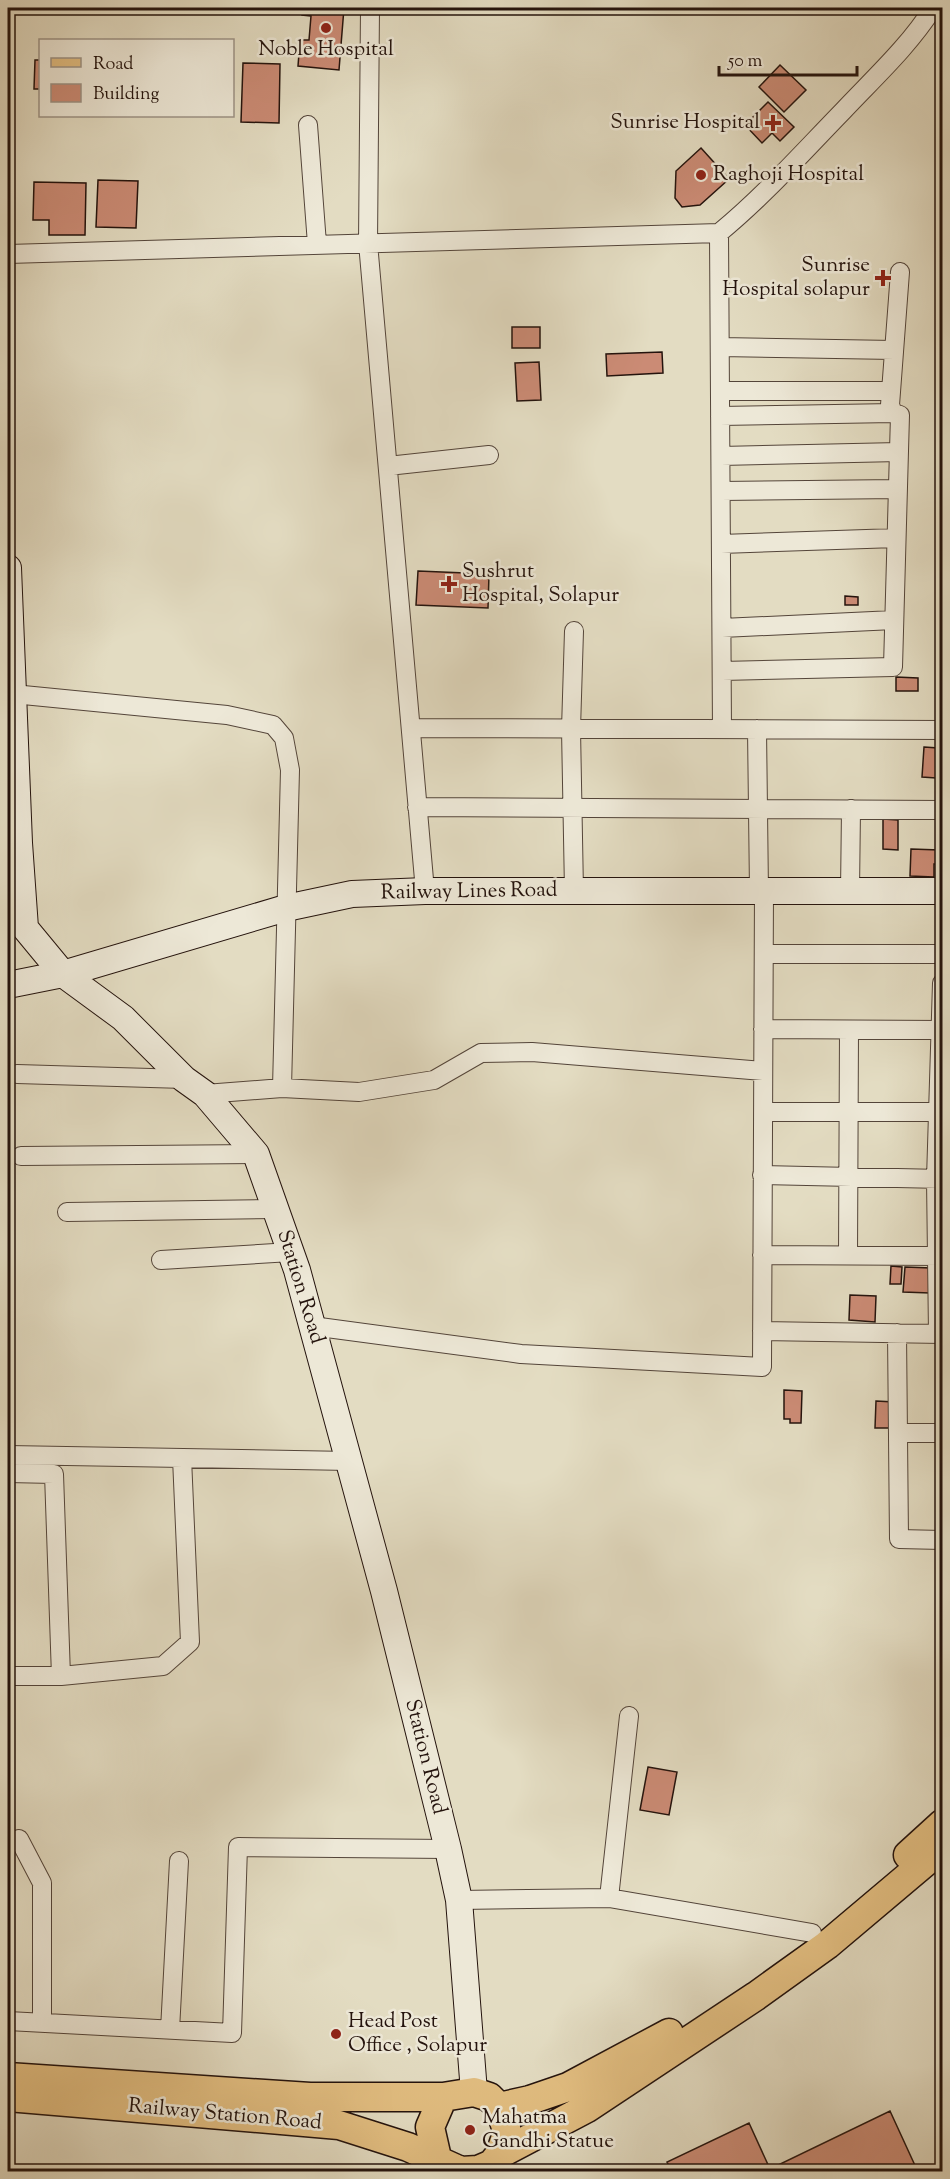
<svg xmlns="http://www.w3.org/2000/svg" width="950" height="2179" font-family="'Sorts Mill Goudy',serif">
<style>
.building{fill:#cb8b75;stroke:#24130d;stroke-width:1.5}
.lines{fill:none;stroke-linecap:round;stroke-linejoin:round}
.street-casing{stroke:#54453a;stroke-width:20}
.secondary-casing{stroke:#24130d;stroke-width:28}
.primary-casing{stroke:#24130d;stroke-width:31}
.street{stroke:#ede8d7;stroke-width:18}
.secondary{stroke:#ede8d7;stroke-width:26}
.primary{stroke:#e2be81;stroke-width:28}
.poi-dot{fill:#8f2418;stroke:#ede8d7;stroke-width:2}
.labels{text-anchor:middle;dominant-baseline:central;stroke-width:5;stroke-linejoin:round;paint-order:stroke}
.poi-label{font-size:21px;fill:#24130d;stroke:#ede8d7;text-anchor:start}
.street-label{font-size:21px;fill:#24130d;stroke:#ede8d7}
</style>
<rect width="100%" height="100%" fill="#e3dcc2"/>
<filter id="stains"><feTurbulence type="fractalNoise" baseFrequency=".00333" numOctaves="4"/><feColorMatrix values="0 0 0 0 .2 0 0 0 0 .09 0 0 0 0 .02 0 0 0 .5 -.17"/></filter>
<radialGradient id="worn" r=".72"><stop offset=".6" stop-color="#630" stop-opacity="0"/><stop offset="1" stop-color="#630" stop-opacity=".3"/></radialGradient>
<!-- building -->
<path class="building" d="M 302,8 L 344,8 L 339,70 L 298,66 L 300,40 L 309,40 L 311,16 L 302,15 Z
M 35,60 L 40,60 L 40,89 L 34,89 Z
M 243,63 L 280,64 L 279,123 L 241,122 Z
M 780,65 L 806,90 L 784,112 L 759,87 Z
M 768,102 L 794,127 L 780,141 L 772,133 L 762,143 L 745,125 Z
M 701,148 L 729,179 L 700,205 L 682,207 L 675,198 L 676,171 Z
M 98,180 L 138,181 L 136,228 L 96,227 Z
M 34,182 L 86,183 L 85,235 L 49,235 L 49,220 L 33,220 Z
M 512,327 L 540,327 L 540,348 L 512,348 Z
M 662,352 L 663,373 L 607,376 L 606,354 Z
M 539,362 L 541,400 L 517,401 L 515,363 Z
M 418,571 L 489,574 L 488,608 L 416,605 Z
M 845,596 L 858,597 L 858,605 L 845,605 Z
M 896,677 L 918,678 L 918,691 L 896,691 Z
M 924,747 L 938,748 L 936,778 L 922,777 Z
M 883,819 L 898,820 L 898,850 L 883,849 Z
M 911,849 L 939,850 L 939,864 L 934,864 L 934,877 L 910,876 Z
M 891,1266 L 902,1267 L 901,1284 L 890,1284 Z
M 905,1267 L 931,1268 L 930,1293 L 903,1292 Z
M 850,1295 L 876,1296 L 875,1322 L 849,1320 Z
M 784,1390 L 802,1391 L 801,1423 L 790,1423 L 790,1419 L 784,1419 Z
M 876,1401 L 894,1402 L 893,1428 L 875,1428 Z
M 648,1767 L 677,1772 L 669,1815 L 640,1810 Z
M 890,2111 L 918,2172 L 672,2172 L 667,2162 L 749,2123 L 770,2169 Z"/>
<g class="lines">
<defs>
<path id="street" d="M 370,8 L 368,243 L 425,891
M 308,125 L 317,244
M 719,233 L 722,729
M 8,254 L 719,233 C 764,196 803,152 843,111 C 874,78 909,46 933,8
M 720,347 L 894,350
M 720,391 L 891,391
M 720,416 L 893,413
M 721,456 L 899,452
M 388,466 L 489,455
M 721,491 L 898,489
M 721,544 L 896,538
M 722,628 L 894,620
M 722,671 L 893,667 L 900,415 L 893,413 L 890,405 L 900,272
M 13,694 L 227,715 L 273,725 L 284,738 L 290,770 L 282,1088
M 411,728 L 942,730
M 757,729 L 759,891
M 417,807 L 942,810
M 574,891 L 571,729 L 574,631
M 850,891 L 851,809
M 764,954 L 942,954
M 763,1029 L 942,1030
M 17,1074 L 184,1079
M 205,1094 L 282,1088 L 359,1092 L 434,1080 L 481,1053 L 532,1052 L 763,1071
M 763,1112 L 942,1112
M 21,1156 L 256,1154
M 762,1175 L 942,1179
M 67,1212 L 275,1209
M 762,1255 L 942,1256
M 848,1255 L 849,1030
M 161,1260 L 291,1252
M 312,1326 L 521,1354 L 762,1367 L 764,891
M 762,1331 L 942,1334
M 897,1333 L 899,1539 L 942,1540
M 938,1334 L 936,1179 L 942,983
M 898,1433 L 942,1433
M 8,1455 L 349,1461
M 8,1473 L 54,1474 L 61,1676 L 8,1676
M 61,1676 L 163,1666 L 190,1642 L 182,1458
M 19,1839 L 42,1883 L 42,2023
M 609,1898 L 629,1716
M 459,1900 L 609,1898 L 812,1933
M 8,2021 L 232,2033 L 238,1847 L 448,1849
M 170,2030 L 179,1861"/>
<path id="secondary" d="M 8,568 L 19,843 L 25,928 L 63,974 L 123,1018 L 184,1079 L 205,1094 L 256,1154 L 297,1270 L 384,1591 L 448,1849 L 459,1900 L 474,2092
M 8,985 L 63,974 L 286,908 L 352,894 L 425,891 L 942,891"/>
<path id="primary" d="M 908,1855 L 942,1824
M 8,2077 L 310,2097 L 443,2097 L 474,2092 L 489,2097 L 499,2107 L 506,2127 L 506,2137 L 500,2154 L 492,2164 L 478,2170 L 461,2171 L 408,2147 L 339,2125 L 8,2097
M 499,2107 L 530,2100 L 568,2087 L 669,2033
M 500,2154 L 587,2108 L 756,1996 L 827,1945 L 942,1848
M 437,2158 L 430,2127 L 443,2097"/>
</defs>
<!-- street casing -->
<use href="#street" class="street-casing"/>
<!-- secondary casing -->
<use href="#secondary" class="secondary-casing"/>
<!-- primary casing -->
<use href="#primary" class="primary-casing"/>
<!-- street -->
<use href="#street" class="street"/>
<!-- secondary -->
<use href="#secondary" class="secondary"/>
<!-- primary -->
<use href="#primary" class="primary"/>
</g>
<!-- markers -->
<g class="poi-dot">
<circle cx="326" cy="28" r="6"/>
<path d="M770 114h6v6h6v6h-6v6h-6v-6h-6v-6h6z"/>
<circle cx="701" cy="175" r="6"/>
<path d="M880 269h6v6h6v6h-6v6h-6v-6h-6v-6h6z"/>
<path d="M446 575h6v6h6v6h-6v6h-6v-6h-6v-6h6z"/>
<circle cx="336" cy="2034" r="6"/>
<circle cx="470" cy="2130" r="6"/>
</g>
<g class="labels">
<!-- poi labels -->
<g class="poi-label">
<text x="326" y="50" text-anchor="middle">Noble Hospital</text>
<text x="760" y="123" text-anchor="end">Sunrise Hospital</text>
<text x="713" y="175">Raghoji Hospital</text>
<text x="870" y="266" text-anchor="end">Sunrise<tspan x="870" dy="24">Hospital solapur</tspan></text>
<text x="462" y="572">Sushrut<tspan x="462" dy="24">Hospital, Solapur</tspan></text>
<text x="348" y="2022">Head Post<tspan x="348" dy="24">Office , Solapur</tspan></text>
<text x="482" y="2118">Mahatma<tspan x="482" dy="24">Gandhi Statue</tspan></text>
</g>
<!-- street labels -->
<g class="street-label">
<text transform="translate(469 892) rotate(-1)">Railway Lines Road</text>
<text transform="translate(300 1287) rotate(73)">Station Road</text>
<text transform="translate(425 1757) rotate(76)">Station Road</text>
<text transform="translate(225 2115) rotate(5)">Railway Station Road</text>
</g>
</g>
<!-- margin -->
<rect width="950" height="2179" fill="none" stroke="#e3dcc2" stroke-width="30"/>
<rect x="9" y="9" width="932" height="2161" fill="none" stroke="#24130d" stroke-width="3"/>
<rect x="15" y="15" width="920" height="2149" fill="none" stroke="#24130d" stroke-width="1.5"/>
<!-- legend -->
<rect x="39" y="39" width="195" height="78" fill="#ede8d7" stroke="#9d9386" stroke-width="1.5"/>
<rect x="51" y="58" width="30" height="9" fill="#e2be81" stroke="#9d9386" stroke-width="1.5"/>
<text x="93" y="69" font-size="18" fill="#24130d">Road</text>
<rect x="51" y="84" width="30" height="18" fill="#cb8b75" stroke="#9d9386" stroke-width="1.5"/>
<text x="93" y="99" font-size="18" fill="#24130d">Building</text>
<!-- scale -->
<path d="M719 66v9h138v-9" fill="none" stroke="#24130d" stroke-width="3"/>
<text x="728" y="66" font-size="18" fill="#24130d" stroke="#ede8d7" stroke-width="4.5" paint-order="stroke">50 m</text>
<rect width="100%" height="100%" filter="url(#stains)"/>
<rect width="100%" height="100%" fill="url(#worn)"/>
</svg>
